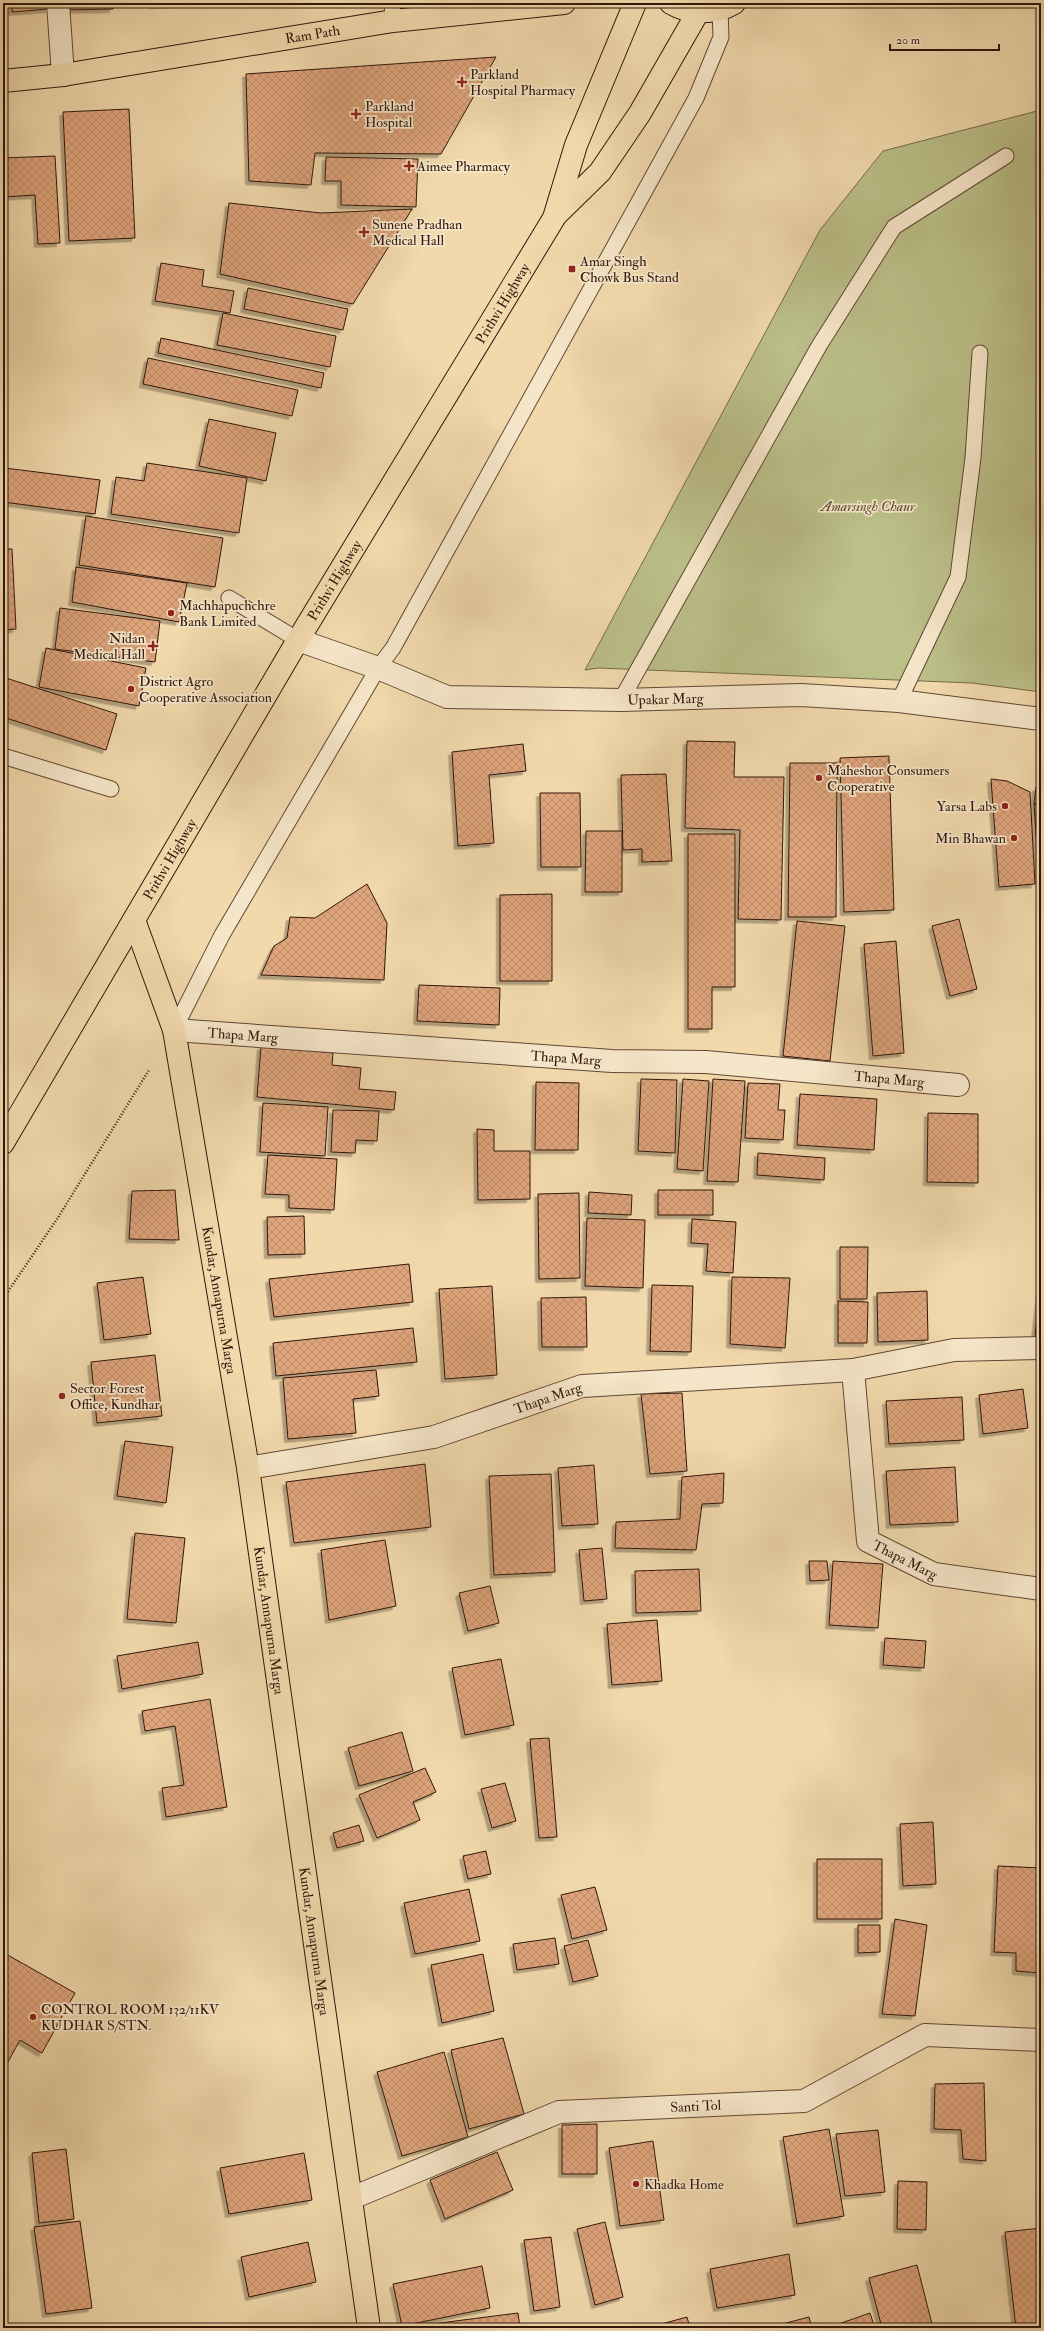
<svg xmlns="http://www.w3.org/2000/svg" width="1044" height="2331" font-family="'IM FELL Double Pica',serif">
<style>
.park{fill:#bbbf88;stroke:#766a4a}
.building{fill:url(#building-cross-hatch);stroke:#30160c;filter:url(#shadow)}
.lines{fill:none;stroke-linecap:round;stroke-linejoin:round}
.lane-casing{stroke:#604734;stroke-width:17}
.street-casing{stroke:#604734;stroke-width:24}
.primary-casing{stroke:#30160c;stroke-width:24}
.highway-casing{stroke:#30160c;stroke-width:24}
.path{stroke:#30160c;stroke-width:2.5;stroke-dasharray:1 2;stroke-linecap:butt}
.lane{stroke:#f6e6c9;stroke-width:15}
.street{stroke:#f6e6c9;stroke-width:22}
.primary{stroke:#f1d9ac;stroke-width:22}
.highway{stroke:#f1d9ac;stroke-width:22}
.poi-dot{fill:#8f2418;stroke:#f6e6c9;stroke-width:1.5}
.labels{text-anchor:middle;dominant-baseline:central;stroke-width:3.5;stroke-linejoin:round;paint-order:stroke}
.street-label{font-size:14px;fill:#30160c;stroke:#f6e6c9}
.poi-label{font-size:14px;fill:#30160c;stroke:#f6e6c9;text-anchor:start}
.park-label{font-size:14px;font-style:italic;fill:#5a4931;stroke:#f6e6c9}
</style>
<defs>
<pattern id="building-cross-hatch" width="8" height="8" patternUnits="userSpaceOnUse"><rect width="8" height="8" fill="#dea47b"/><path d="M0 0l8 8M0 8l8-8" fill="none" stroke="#bf8c69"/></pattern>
<filter id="shadow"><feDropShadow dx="-3.5" dy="3.5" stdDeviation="0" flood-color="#0004"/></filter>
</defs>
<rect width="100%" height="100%" fill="#f1d9ac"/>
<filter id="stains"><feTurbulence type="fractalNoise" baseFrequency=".005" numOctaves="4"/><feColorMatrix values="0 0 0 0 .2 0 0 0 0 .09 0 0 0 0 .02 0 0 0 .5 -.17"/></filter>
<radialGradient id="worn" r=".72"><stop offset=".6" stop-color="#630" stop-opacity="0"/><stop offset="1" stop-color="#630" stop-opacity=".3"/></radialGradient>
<!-- park -->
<path class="park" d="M 1041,110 L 1041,692 L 972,683 L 598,668 L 585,670 L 820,230 L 883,151 Z"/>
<!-- building -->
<path class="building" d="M 12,3 L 49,3 L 49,9 L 12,12 Z
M 64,3 L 113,3 L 113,9 L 64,10 Z
M 153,3 L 195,3 L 153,5 Z
M 496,57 L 441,154 L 315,153 L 311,185 L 249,181 L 246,74 Z
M 129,109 L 135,238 L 69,241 L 63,112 Z
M 55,156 L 60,243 L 38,244 L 35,195 L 3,197 L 3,158 Z
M 326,157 L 418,159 L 416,207 L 341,205 L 341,181 L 325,181 Z
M 229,203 L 321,213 L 412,209 L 353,304 L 220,274 Z
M 161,263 L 204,270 L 202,286 L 234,291 L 230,313 L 155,301 Z
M 248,288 L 348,309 L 343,330 L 244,309 Z
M 223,313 L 336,336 L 330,367 L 217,345 Z
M 161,338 L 324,373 L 321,388 L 158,353 Z
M 148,358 L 298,390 L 292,416 L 143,384 Z
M 209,419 L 276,433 L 266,481 L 199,466 Z
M 147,463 L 247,478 L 239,533 L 111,514 L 116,477 L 144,481 Z
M 5,468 L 100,480 L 95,514 L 3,502 Z
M 86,516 L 223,538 L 215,587 L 79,565 Z
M 3,549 L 12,549 L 16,629 L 3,630 Z
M 76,567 L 187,583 L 179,622 L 72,602 Z
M 60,608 L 160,621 L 155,662 L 55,649 Z
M 46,648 L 146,668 L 139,706 L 39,687 Z
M 6,678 L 117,714 L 106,750 L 3,717 L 3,688 Z
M 687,741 L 735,742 L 734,777 L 784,777 L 781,920 L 738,919 L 740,830 L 685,828 Z
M 523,744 L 526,771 L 489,775 L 494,843 L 458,846 L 452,752 Z
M 889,756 L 894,910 L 844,912 L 840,758 Z
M 790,763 L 837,763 L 836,917 L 788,917 Z
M 666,774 L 672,861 L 642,862 L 642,849 L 623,850 L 621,775 Z
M 991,779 L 1007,781 L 1030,792 L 1035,884 L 999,887 Z
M 1036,787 L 1041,788 L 1041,805 L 1034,804 Z
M 540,793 L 580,793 L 581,867 L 541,867 Z
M 1034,804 L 1041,805 L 1041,878 L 1039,878 Z
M 586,831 L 622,831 L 622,892 L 585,892 Z
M 688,834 L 735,834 L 735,987 L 712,987 L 712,1029 L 688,1029 Z
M 367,884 L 387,923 L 384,980 L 261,975 L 274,946 L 287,938 L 290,917 L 315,918 Z
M 552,894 L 552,981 L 500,981 L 500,895 Z
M 959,919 L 977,989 L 950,996 L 932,926 Z
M 797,921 L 845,926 L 830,1061 L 783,1056 Z
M 896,941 L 904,1053 L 873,1056 L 864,944 Z
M 419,985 L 500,988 L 499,1025 L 417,1021 Z
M 261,1046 L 333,1053 L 332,1065 L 361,1068 L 359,1089 L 396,1092 L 394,1110 L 257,1097 Z
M 641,1079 L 677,1080 L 675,1153 L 638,1151 Z
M 683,1079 L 709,1081 L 703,1171 L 677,1169 Z
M 713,1079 L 745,1081 L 738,1182 L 707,1181 Z
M 536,1082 L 579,1083 L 578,1150 L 535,1150 Z
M 748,1083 L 780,1084 L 778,1110 L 785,1110 L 783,1140 L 745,1138 Z
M 800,1094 L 877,1099 L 874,1150 L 797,1145 Z
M 263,1103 L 328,1107 L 325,1156 L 260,1152 Z
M 333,1110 L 379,1111 L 377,1141 L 356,1140 L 355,1153 L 331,1152 Z
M 928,1113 L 978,1114 L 978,1183 L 927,1182 Z
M 477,1129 L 494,1130 L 494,1151 L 530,1151 L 530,1199 L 478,1200 Z
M 758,1153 L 825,1158 L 824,1180 L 757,1175 Z
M 268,1155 L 337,1159 L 334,1210 L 289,1208 L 289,1195 L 265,1194 Z
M 175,1190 L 179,1240 L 129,1239 L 132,1191 Z
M 658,1190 L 713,1190 L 713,1215 L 658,1215 Z
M 589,1192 L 632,1195 L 631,1215 L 588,1213 Z
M 579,1193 L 580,1278 L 539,1279 L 538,1194 Z
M 304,1216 L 305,1254 L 268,1255 L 267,1217 Z
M 587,1218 L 645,1220 L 643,1288 L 585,1286 Z
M 692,1219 L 736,1222 L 733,1273 L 706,1271 L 708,1244 L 691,1243 Z
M 840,1247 L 868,1247 L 867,1299 L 840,1299 Z
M 409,1264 L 413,1302 L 274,1317 L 269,1279 Z
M 143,1277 L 151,1334 L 104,1340 L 97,1283 Z
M 732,1277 L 790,1278 L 785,1348 L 730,1344 Z
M 1041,1284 L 1041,1336 L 1035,1335 Z
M 652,1285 L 693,1286 L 691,1352 L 650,1351 Z
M 492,1286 L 497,1375 L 445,1379 L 439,1289 Z
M 927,1291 L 928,1340 L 878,1342 L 877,1293 Z
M 586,1297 L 587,1347 L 542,1347 L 541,1298 Z
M 838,1301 L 868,1302 L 867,1343 L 838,1343 Z
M 413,1328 L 417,1362 L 276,1376 L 273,1343 Z
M 155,1355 L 162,1416 L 97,1423 L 91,1362 Z
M 376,1370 L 379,1396 L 353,1399 L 356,1433 L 288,1439 L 283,1378 Z
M 1023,1389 L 1028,1428 L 983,1434 L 979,1395 Z
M 682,1393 L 687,1471 L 650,1474 L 641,1394 Z
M 962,1397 L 964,1440 L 889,1444 L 886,1401 Z
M 125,1441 L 173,1447 L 166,1503 L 117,1496 Z
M 425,1464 L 431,1527 L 294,1543 L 286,1482 Z
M 594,1465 L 598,1524 L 562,1526 L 558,1468 Z
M 955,1467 L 958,1522 L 890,1525 L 886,1471 Z
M 724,1473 L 723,1503 L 702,1504 L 696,1550 L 615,1548 L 616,1522 L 680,1519 L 682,1477 Z
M 551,1474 L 555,1572 L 494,1575 L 489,1476 Z
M 135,1533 L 185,1538 L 176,1623 L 127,1619 Z
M 385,1540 L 396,1606 L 329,1620 L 321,1550 Z
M 602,1548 L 607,1599 L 584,1601 L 579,1550 Z
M 809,1561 L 827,1561 L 829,1580 L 810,1581 Z
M 833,1561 L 883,1564 L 878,1628 L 829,1625 Z
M 699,1569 L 701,1611 L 636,1613 L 635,1571 Z
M 490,1586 L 499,1623 L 468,1631 L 459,1593 Z
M 657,1620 L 662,1681 L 612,1685 L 607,1624 Z
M 885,1638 L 926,1641 L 924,1668 L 883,1665 Z
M 198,1642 L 203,1674 L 122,1689 L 117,1656 Z
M 501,1659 L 514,1725 L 465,1735 L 452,1668 Z
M 210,1699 L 227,1807 L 166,1817 L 162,1788 L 184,1785 L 175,1726 L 145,1731 L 142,1711 Z
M 402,1732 L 413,1771 L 359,1786 L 348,1748 Z
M 549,1738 L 557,1837 L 539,1838 L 530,1739 Z
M 425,1768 L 436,1792 L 413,1802 L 420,1820 L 377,1838 L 359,1795 Z
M 505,1783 L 516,1821 L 492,1828 L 481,1789 Z
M 933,1822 L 936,1884 L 903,1886 L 900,1824 Z
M 359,1825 L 364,1841 L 337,1848 L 333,1833 Z
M 486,1851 L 491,1874 L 468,1879 L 463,1856 Z
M 817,1859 L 882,1859 L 882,1919 L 817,1919 Z
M 998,1866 L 1041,1868 L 1041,1973 L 1016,1971 L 1016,1953 L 994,1952 Z
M 595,1887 L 607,1930 L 572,1939 L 561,1895 Z
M 469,1889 L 480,1941 L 415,1954 L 404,1903 Z
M 895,1919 L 927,1925 L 915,2016 L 882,2014 Z
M 858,1925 L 880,1925 L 880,1952 L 858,1953 Z
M 555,1938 L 559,1964 L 517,1970 L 513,1944 Z
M 588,1940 L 598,1976 L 573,1982 L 564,1946 Z
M 6,1954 L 75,1993 L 42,2053 L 20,2040 L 3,2071 L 3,1959 Z
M 483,1954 L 494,2011 L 442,2023 L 431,1965 Z
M 503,2038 L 524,2114 L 469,2129 L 451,2050 Z
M 444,2052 L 468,2137 L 402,2156 L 377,2072 Z
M 984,2083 L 986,2161 L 963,2159 L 961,2130 L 934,2129 L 935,2084 Z
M 597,2124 L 597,2174 L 562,2174 L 562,2125 Z
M 829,2129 L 844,2216 L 797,2224 L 783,2137 Z
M 878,2130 L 885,2192 L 845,2196 L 836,2134 Z
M 653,2141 L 664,2220 L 620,2226 L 609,2148 Z
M 66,2149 L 74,2219 L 39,2223 L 32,2153 Z
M 497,2152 L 513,2190 L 445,2219 L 430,2180 Z
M 304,2153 L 312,2200 L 229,2214 L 220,2168 Z
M 898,2181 L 927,2182 L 926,2230 L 897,2229 Z
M 80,2221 L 92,2308 L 46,2314 L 34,2227 Z
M 605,2222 L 623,2297 L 595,2305 L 577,2229 Z
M 1041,2228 L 1041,2328 L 1016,2328 L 1005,2232 Z
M 551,2237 L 560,2307 L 534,2311 L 524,2240 Z
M 308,2242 L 316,2282 L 249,2297 L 241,2257 Z
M 789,2254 L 795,2295 L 717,2308 L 710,2269 Z
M 917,2265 L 933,2328 L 882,2328 L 869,2278 Z
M 482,2266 L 490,2308 L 402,2326 L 393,2284 Z
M 518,2313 L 520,2328 L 408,2328 L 408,2327 Z
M 870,2313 L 875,2328 L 827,2328 Z
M 687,2317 L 690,2328 L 647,2328 Z
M 809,2317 L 812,2328 L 767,2328 Z"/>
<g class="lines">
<defs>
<path id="lane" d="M 392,3 L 393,21
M 229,598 L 298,640
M 621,700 L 819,346 L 894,227 L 1006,156
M 899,701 L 958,577 L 973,458 L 980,353
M 3,756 L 111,789
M 174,1030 L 222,935 L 378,668 L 393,648 L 696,98 L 721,37 L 720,9"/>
<g id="street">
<path d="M 58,3 L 63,75"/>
<path id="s1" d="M 298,640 L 378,668 L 447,697 L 621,700 L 801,695 L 899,701 L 1041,719"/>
<path id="s2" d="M 174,1030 L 612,1061 L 706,1062 L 958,1085"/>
<path id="s3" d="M 853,1370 L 868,1541 L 934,1574 L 1041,1589"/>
<path id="s4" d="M 248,1468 L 434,1437 L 582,1386 L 853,1370 L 954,1350 L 1041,1348"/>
<path id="s5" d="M 352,2198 L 559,2112 L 804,2101 L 925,2035 L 1041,2040"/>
</g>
<g id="primary">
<path id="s6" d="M 3,81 L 63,75 L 393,21 L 564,3"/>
<path id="s7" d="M 134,920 L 174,1030 L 248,1468 L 369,2328"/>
</g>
<g id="highway">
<path d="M 671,3 C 689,14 716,14 734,3"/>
<path d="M 556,215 L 600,172 L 640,113 L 698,12"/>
<path id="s8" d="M 3,1143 L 298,640 L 554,218 L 576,145 L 635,3"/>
</g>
</defs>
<!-- lane casing -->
<use href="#lane" class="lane-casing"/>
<!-- street casing -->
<use href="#street" class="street-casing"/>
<!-- primary casing -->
<use href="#primary" class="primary-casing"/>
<!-- highway casing -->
<use href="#highway" class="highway-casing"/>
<!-- path -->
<path class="path" d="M 3,1299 L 59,1216 L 149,1070"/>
<!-- lane -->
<use href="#lane" class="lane"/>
<!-- street -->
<use href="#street" class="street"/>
<!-- primary -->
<use href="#primary" class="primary"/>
<!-- highway -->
<use href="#highway" class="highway"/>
</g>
<!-- markers -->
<g class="poi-dot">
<path d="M460 76h4v4h4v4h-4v4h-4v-4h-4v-4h4z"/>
<path d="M354 108h4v4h4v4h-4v4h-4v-4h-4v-4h4z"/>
<path d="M407 160h4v4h4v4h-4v4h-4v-4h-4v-4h4z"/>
<path d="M362 226h4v4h4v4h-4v4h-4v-4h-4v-4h4z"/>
<rect x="568" y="265" width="8" height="8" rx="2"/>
<circle cx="171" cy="613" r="4"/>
<path d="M151 640h4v4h4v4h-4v4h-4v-4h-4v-4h4z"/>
<circle cx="131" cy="689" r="4"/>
<circle cx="819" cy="778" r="4"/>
<circle cx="1005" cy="806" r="4"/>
<circle cx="1014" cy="838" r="4"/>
<circle cx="62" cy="1396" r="4"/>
<circle cx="33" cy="2017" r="4"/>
<circle cx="636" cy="2184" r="4"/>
</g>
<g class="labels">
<!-- street labels -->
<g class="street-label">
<text stroke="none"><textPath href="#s6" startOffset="313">Ram Path</textPath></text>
<text stroke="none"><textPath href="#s8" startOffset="977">Prithvi Highway</textPath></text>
<text stroke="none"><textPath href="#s8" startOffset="653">Prithvi Highway</textPath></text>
<text stroke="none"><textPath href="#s1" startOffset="378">Upakar Marg</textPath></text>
<text stroke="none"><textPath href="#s8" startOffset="329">Prithvi Highway</textPath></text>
<text stroke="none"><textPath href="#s2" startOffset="69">Thapa Marg</textPath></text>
<text stroke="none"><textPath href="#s2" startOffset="393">Thapa Marg</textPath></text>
<text stroke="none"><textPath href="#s2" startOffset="717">Thapa Marg</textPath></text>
<text stroke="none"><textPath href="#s7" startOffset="391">Kundar, Annapurna Marga</textPath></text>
<text stroke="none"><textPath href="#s4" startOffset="309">Thapa Marg</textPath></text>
<text stroke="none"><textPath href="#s3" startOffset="213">Thapa Marg</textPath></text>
<text stroke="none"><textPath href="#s7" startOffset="715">Kundar, Annapurna Marga</textPath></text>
<text stroke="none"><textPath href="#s7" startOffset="1039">Kundar, Annapurna Marga</textPath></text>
<text stroke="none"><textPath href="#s5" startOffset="361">Santi Tol</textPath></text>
</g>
<!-- poi labels -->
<g class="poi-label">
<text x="470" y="74">Parkland<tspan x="470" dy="16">Hospital Pharmacy</tspan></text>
<text x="365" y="106">Parkland<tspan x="365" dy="16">Hospital</tspan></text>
<text x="417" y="166">Aimee Pharmacy</text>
<text x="372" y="224">Sunene Pradhan<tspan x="372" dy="16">Medical Hall</tspan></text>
<text x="580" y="261">Amar Singh<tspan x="580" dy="16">Chowk Bus Stand</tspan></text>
<text x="179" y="605">Machhapuchchre<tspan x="179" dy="16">Bank Limited</tspan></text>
<text x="145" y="638" text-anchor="end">Nidan<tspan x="145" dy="16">Medical Hall</tspan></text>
<text x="139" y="681">District Agro<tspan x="139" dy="16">Cooperative Association</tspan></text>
<text x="827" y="770">Maheshor Consumers<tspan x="827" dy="16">Cooperative</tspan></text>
<text x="997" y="806" text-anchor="end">Yarsa Labs</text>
<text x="1006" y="838" text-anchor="end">Min Bhawan</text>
<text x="70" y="1388">Sector Forest<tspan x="70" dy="16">Office, Kundhar</tspan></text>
<text x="41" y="2009">CONTROL ROOM 132/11KV<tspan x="41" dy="16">KUDHAR S/STN.</tspan></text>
<text x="644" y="2184">Khadka Home</text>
</g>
<!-- park labels -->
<g class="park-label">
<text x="868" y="506">Amarsingh Chaur</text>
</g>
</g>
<!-- margin -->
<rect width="1044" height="2331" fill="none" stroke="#f1d9ac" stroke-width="16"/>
<rect x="4" y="4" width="1036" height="2323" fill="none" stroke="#30160c" stroke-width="2"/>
<rect x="8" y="8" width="1028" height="2315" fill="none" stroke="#30160c"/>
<!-- scale -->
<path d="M890 44v6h109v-6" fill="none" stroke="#30160c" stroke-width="2"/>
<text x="896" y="44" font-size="12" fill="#30160c" stroke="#f6e6c9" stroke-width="3" paint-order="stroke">20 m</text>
<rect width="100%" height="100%" filter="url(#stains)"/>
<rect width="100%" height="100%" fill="url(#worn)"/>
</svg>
